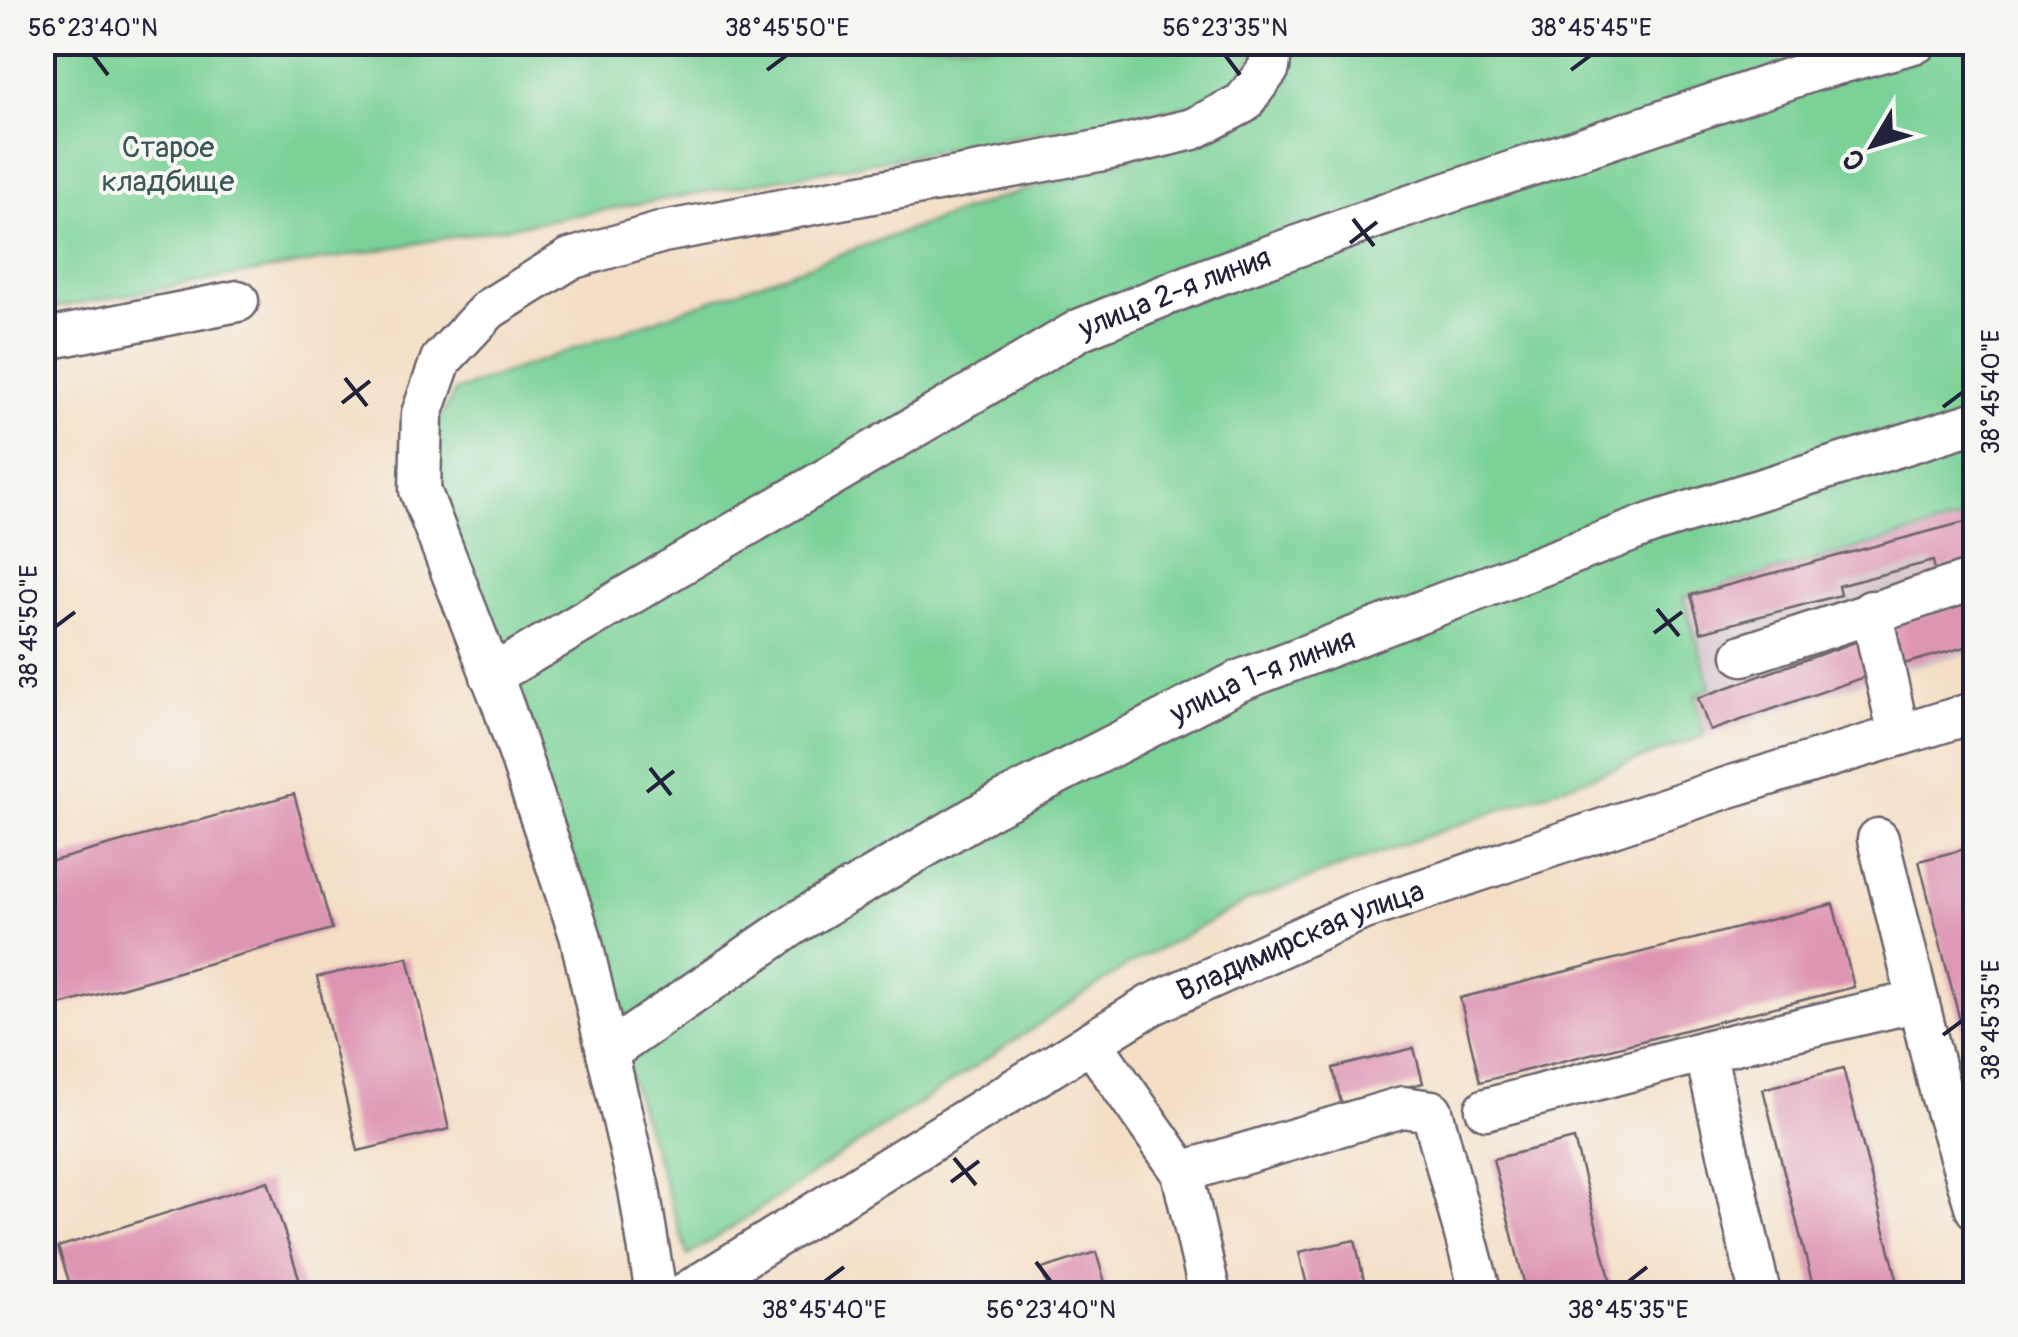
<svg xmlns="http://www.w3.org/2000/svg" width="2018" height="1337" font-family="Pangolin,sans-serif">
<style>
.industrial{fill:#d2bdc6}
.green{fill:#7ad297;stroke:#4e7a69;stroke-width:2.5}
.building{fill:#de95b4}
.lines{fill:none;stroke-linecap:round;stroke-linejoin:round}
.minor-casing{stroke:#6c646c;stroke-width:45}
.minor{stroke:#fff;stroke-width:40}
.ticks{fill:none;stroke:#22223b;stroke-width:4}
.labels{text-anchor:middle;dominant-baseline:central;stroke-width:8;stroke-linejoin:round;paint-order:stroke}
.park-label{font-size:30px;fill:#3c5757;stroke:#f6f6f2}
.street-label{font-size:30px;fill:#22223b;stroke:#f6f6f2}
.neatline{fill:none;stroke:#22223b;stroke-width:4}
.ticks-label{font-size:25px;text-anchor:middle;fill:#22223b}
</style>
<rect width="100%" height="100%" fill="#f6f6f2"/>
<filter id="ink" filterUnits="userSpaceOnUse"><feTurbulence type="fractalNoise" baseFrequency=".01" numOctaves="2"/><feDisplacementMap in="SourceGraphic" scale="20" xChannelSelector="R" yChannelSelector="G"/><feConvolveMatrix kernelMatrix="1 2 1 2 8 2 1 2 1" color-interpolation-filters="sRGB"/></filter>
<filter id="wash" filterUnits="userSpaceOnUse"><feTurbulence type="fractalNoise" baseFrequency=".0048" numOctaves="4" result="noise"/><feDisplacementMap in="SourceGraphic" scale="40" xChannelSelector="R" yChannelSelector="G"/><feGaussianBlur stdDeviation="2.25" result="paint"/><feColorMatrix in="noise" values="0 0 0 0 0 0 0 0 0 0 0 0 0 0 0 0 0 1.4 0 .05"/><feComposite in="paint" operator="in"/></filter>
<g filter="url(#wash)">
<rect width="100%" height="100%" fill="#f4dfc6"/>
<!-- industrial -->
<path class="industrial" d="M 1975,516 L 1975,652 L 1892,672 L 1704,736 L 1695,695 L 1682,598 Z"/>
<!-- green -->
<path class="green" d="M 43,43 L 1257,43 L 1258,50 L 1222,100 L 43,310 Z
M 1290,43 L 1975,43 L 1975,516 L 1683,597 L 1711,687 L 1695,696 L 1704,736 L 1250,900 L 1127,966 L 688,1256 L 425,446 L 455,391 L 996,199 L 1236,126 Z"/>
<g id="blocks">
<!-- building -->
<path class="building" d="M 1976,519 L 1976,567 L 1962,570 L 1960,563 L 1935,570 L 1933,561 L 1838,586 L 1840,595 L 1701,632 L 1691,595 Z
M 1976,601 L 1976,644 L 1900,665 L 1889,626 Z
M 1858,641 L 1870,675 L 1710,731 L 1698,698 Z
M 294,794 L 332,929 L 42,1010 L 42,864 Z
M 1976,846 L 1976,1042 L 1966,1044 L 1919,861 Z
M 1833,904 L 1854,987 L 1480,1082 L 1460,998 Z
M 408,957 L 449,1129 L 358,1151 L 317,977 Z
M 1414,1048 L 1423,1083 L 1341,1103 L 1333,1068 Z
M 1843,1068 L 1901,1294 L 1815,1294 L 1763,1089 Z
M 1574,1139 L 1614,1294 L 1527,1294 L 1493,1159 Z
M 268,1181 L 302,1287 L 277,1294 L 73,1294 L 58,1247 Z
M 1355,1240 L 1367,1294 L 1309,1294 L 1299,1252 Z
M 1096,1252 L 1108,1293 L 1050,1294 L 1042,1269 Z"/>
</g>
</g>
<g filter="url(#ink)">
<use href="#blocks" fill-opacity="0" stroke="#6c646c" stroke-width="2.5"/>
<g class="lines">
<defs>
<g id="minor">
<path d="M 42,340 L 238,301"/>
<path d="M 1871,611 L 1899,735"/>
<path d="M 1743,655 L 1976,579"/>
<path id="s1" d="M 491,676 L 1081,329 L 1206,279 L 1400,209 L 1815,70 L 1917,42"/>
<path d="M 1878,839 L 1941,1094 L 1976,1209"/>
<path d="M 1091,1042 L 1182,1172 L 1210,1294"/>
<path d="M 1705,1051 L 1760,1294"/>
<path id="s2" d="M 607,1053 L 797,922 L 989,809 L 1239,681 L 1653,523 L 1976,422"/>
<path d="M 1486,1109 L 1705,1051 L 1918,1001"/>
<path d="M 1182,1172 L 1403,1107 L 1432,1111 L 1481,1294"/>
<path d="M 656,1294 L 639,1189 L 580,935 L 503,705 L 420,490 L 422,414 L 441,360 L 489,309 L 570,259 L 663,232 L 1109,149 L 1193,129 L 1243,103 L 1269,68 L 1272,42"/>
<path id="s3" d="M 684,1294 L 1151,1005 L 1359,911 L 1729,787 L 1976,712"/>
</g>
</defs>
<!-- minor casing -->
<use href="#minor" class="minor-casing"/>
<!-- minor -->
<use href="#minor" class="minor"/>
</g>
</g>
<!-- ticks -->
<path class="ticks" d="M 93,55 L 108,75M 1225,55 L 1240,75M 767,70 L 787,55M 1571,70 L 1591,55M 1353,219 L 1374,246M 1350,243 L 1377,222M 345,378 L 367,406M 342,403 L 370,381M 1943,407 L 1963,392M 1657,609 L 1679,636M 55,627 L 75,612M 1654,633 L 1682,612M 650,768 L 671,795M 647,792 L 674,771M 1943,1035 L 1963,1020M 954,1158 L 976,1185M 951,1182 L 979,1161M 1036,1262 L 1051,1282M 824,1282 L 844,1267M 1628,1282 L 1647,1267"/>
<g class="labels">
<!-- park labels -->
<g class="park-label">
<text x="168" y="147">Старое<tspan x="168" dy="34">кладбище</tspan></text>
</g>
<!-- street labels -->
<g class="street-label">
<text stroke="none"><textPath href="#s1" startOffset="785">улица 2-я линия</textPath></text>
<text stroke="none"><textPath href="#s2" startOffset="758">улица 1-я линия</textPath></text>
<text stroke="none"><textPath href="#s3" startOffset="712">Владимирская улица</textPath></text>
</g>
</g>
<!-- margin -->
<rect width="2018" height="1337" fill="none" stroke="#f6f6f2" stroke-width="110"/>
<!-- north arrow -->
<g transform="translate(1873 145) rotate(232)" stroke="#f6f6f2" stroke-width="8" paint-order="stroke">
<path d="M0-8L18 38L0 25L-18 38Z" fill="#22223b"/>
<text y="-15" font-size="28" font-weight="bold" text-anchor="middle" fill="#22223b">С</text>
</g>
<rect x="55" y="55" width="1908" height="1227" class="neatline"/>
<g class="ticks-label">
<text x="93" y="36">56°23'40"N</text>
<text x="787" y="36">38°45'50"E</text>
<text x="1225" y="36">56°23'35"N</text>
<text x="1591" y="36">38°45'45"E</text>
<text transform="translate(1990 392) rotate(-90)" y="9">38°45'40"E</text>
<text transform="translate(28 627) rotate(-90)" y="9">38°45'50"E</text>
<text transform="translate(1990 1020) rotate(-90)" y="9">38°45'35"E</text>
<text x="824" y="1318">38°45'40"E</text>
<text x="1051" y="1318">56°23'40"N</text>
<text x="1628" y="1318">38°45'35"E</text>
</g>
</svg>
